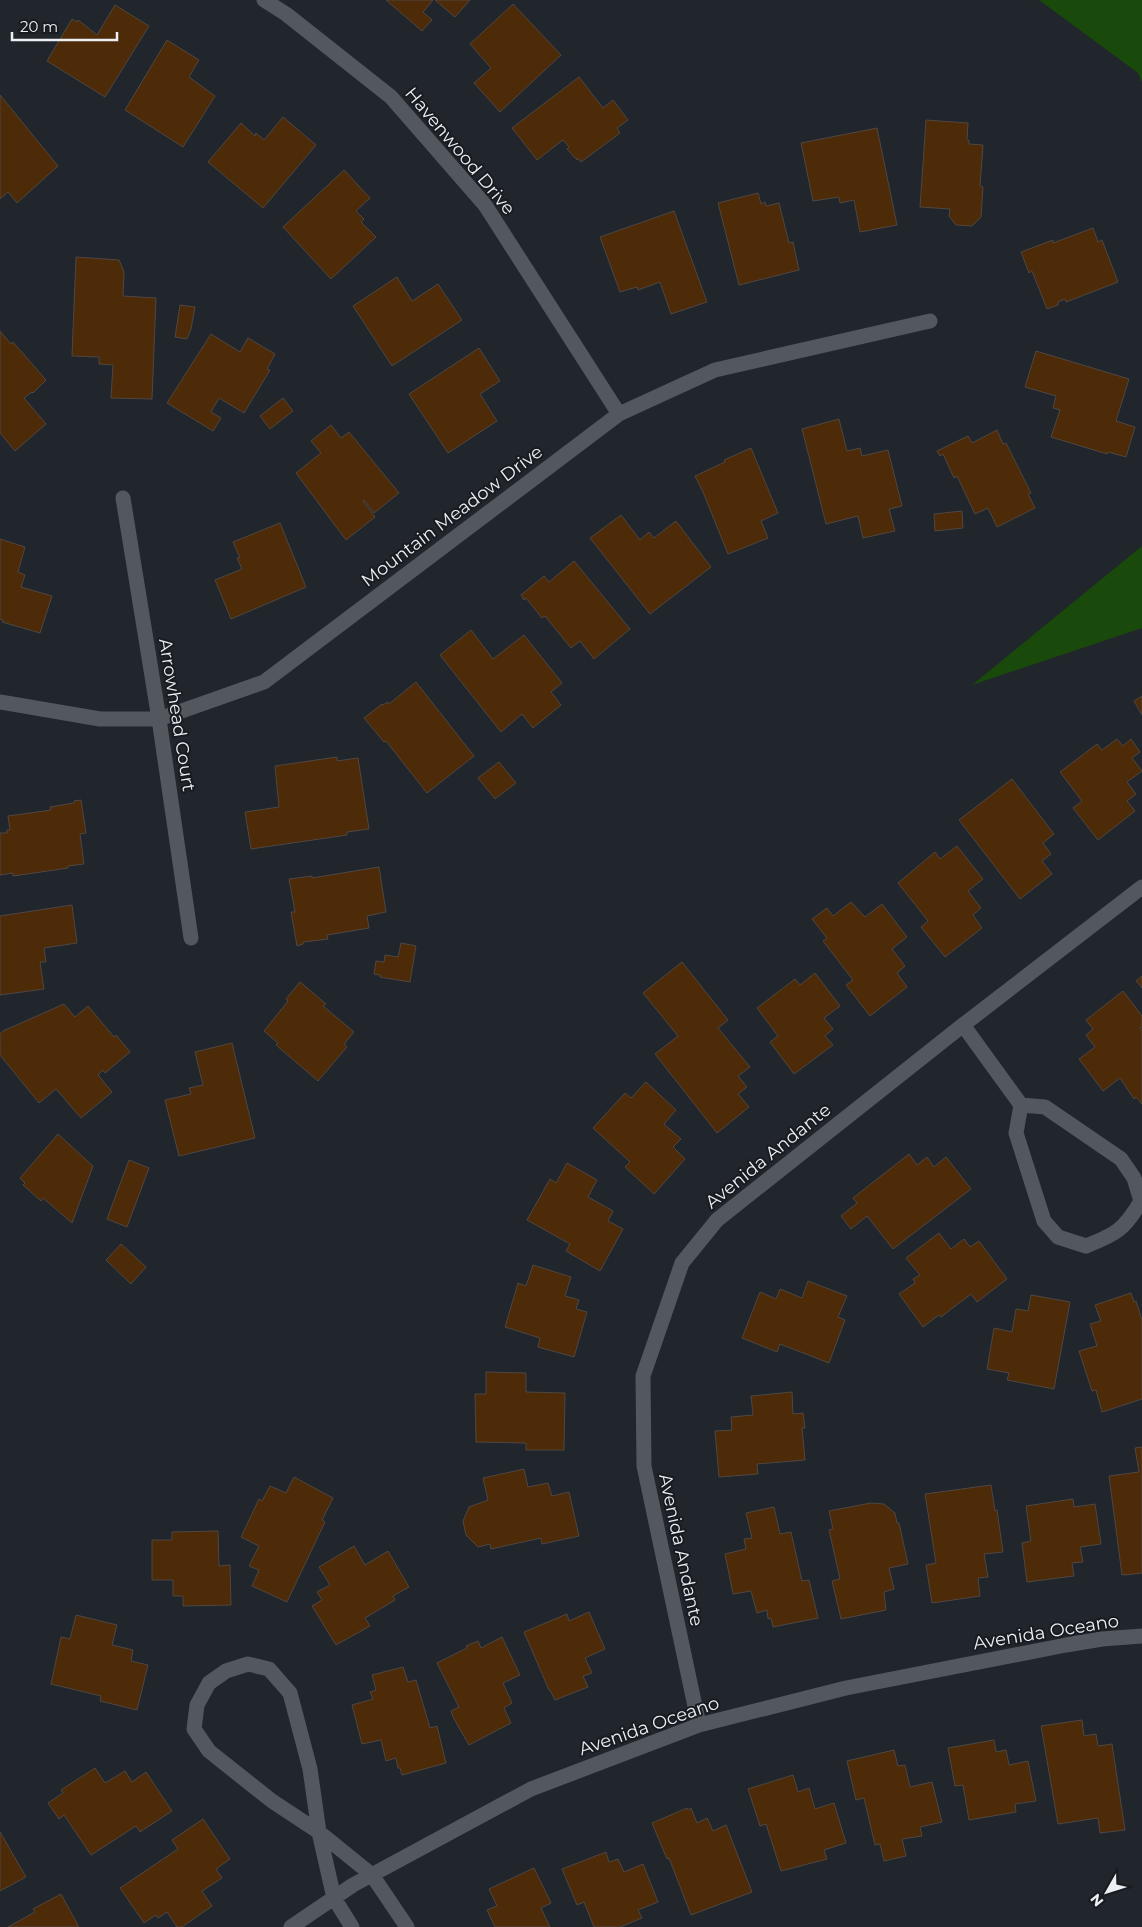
<svg xmlns="http://www.w3.org/2000/svg" width="1142" height="1927" font-family="Montserrat,sans-serif">
<style>
.green{fill:#19490b}
.building{fill:#4d2a08;stroke:#4f4742}
.lines{fill:none;stroke-linecap:round;stroke-linejoin:round}
.street{stroke:#53585f;stroke-width:15}
.labels{text-anchor:middle;dominant-baseline:central;stroke-width:4;stroke-linejoin:round;paint-order:stroke}
.street-label{font-size:18px;fill:#eceff4;stroke:#181c22}
</style>
<rect width="100%" height="100%" fill="#21252c"/>
<!-- green -->
<path class="green" d="M 1039,0 L 1142,0 L 1142,82 L 1138,73 Z
M 1142,546 L 1142,628 L 972,685 Z"/>
<!-- building -->
<path class="building" d="M 386,0 L 433,0 L 423,12 L 432,20 L 422,31 Z
M 435,0 L 470,0 L 455,17 Z
M 513,4 L 561,55 L 500,112 L 474,83 L 491,68 L 470,44 Z
M 115,5 L 149,26 L 105,97 L 47,61 L 72,19 L 77,22 L 78,20 L 97,35 Z
M 167,40 L 199,60 L 189,77 L 215,96 L 183,147 L 125,110 Z
M 579,77 L 603,108 L 613,100 L 628,120 L 617,128 L 620,133 L 581,162 L 578,158 L 577,160 L 567,149 L 569,147 L 563,140 L 537,160 L 512,128 Z
M 0,95 L 58,166 L 17,203 L 8,192 L 0,199 Z
M 283,117 L 316,145 L 263,208 L 208,162 L 241,123 L 255,136 L 256,133 L 264,140 Z
M 926,120 L 968,123 L 967,140 L 969,140 L 969,144 L 983,145 L 980,186 L 983,187 L 981,217 L 972,226 L 956,225 L 949,216 L 950,209 L 920,207 Z
M 877,128 L 897,225 L 860,232 L 854,200 L 840,203 L 839,197 L 813,201 L 801,143 Z
M 344,170 L 370,198 L 356,211 L 364,219 L 361,222 L 376,237 L 331,279 L 283,227 Z
M 758,193 L 761,204 L 765,202 L 766,206 L 779,203 L 789,243 L 793,242 L 799,270 L 739,285 L 718,203 Z
M 674,211 L 707,302 L 671,314 L 660,282 L 638,290 L 637,287 L 620,292 L 600,237 Z
M 1093,228 L 1098,242 L 1102,240 L 1118,282 L 1066,302 L 1065,299 L 1058,302 L 1058,305 L 1047,309 L 1032,271 L 1029,273 L 1021,252 L 1053,240 L 1053,243 Z
M 76,257 L 119,260 L 124,272 L 123,296 L 156,298 L 152,399 L 111,398 L 113,365 L 99,364 L 99,357 L 72,356 Z
M 397,277 L 412,301 L 438,284 L 462,320 L 392,366 L 353,306 Z
M 180,305 L 195,307 L 191,329 L 187,339 L 175,337 Z
M 0,331 L 11,344 L 13,342 L 46,380 L 33,393 L 32,392 L 24,398 L 46,424 L 15,451 L 0,433 Z
M 211,334 L 240,352 L 248,338 L 275,354 L 267,369 L 270,370 L 244,413 L 219,398 L 211,412 L 221,418 L 213,431 L 167,403 Z
M 479,348 L 500,381 L 480,394 L 497,421 L 448,453 L 409,394 Z
M 1036,351 L 1129,379 L 1116,421 L 1135,427 L 1126,457 L 1108,452 L 1107,454 L 1051,437 L 1060,410 L 1053,408 L 1056,396 L 1025,387 Z
M 283,398 L 293,411 L 270,429 L 260,416 Z
M 839,419 L 847,451 L 860,448 L 862,456 L 888,450 L 902,506 L 889,509 L 895,531 L 863,538 L 858,516 L 826,524 L 802,429 Z
M 331,425 L 341,438 L 349,432 L 399,493 L 374,513 L 364,500 L 363,501 L 375,517 L 346,540 L 296,473 L 321,453 L 311,441 Z
M 997,430 L 1003,444 L 1006,443 L 1031,493 L 1028,494 L 1035,508 L 997,527 L 988,508 L 975,514 L 957,476 L 954,478 L 943,454 L 940,456 L 937,451 L 968,436 L 972,443 Z
M 751,448 L 778,513 L 761,521 L 768,538 L 728,554 L 703,492 L 695,476 L 725,462 L 724,460 Z
M 962,511 L 963,528 L 935,531 L 934,514 Z
M 621,515 L 640,540 L 649,532 L 654,538 L 676,521 L 711,567 L 650,614 L 590,538 Z
M 280,523 L 306,587 L 231,619 L 215,580 L 242,569 L 237,558 L 240,558 L 233,542 Z
M 0,539 L 25,547 L 18,572 L 25,575 L 21,587 L 52,596 L 40,633 L 2,622 L 3,620 L 0,619 Z
M 574,561 L 630,629 L 594,659 L 580,641 L 571,648 L 545,616 L 542,618 L 526,598 L 524,600 L 521,595 L 544,576 L 549,582 Z
M 471,630 L 493,659 L 524,635 L 562,683 L 551,692 L 561,705 L 533,728 L 522,714 L 501,732 L 440,655 Z
M 416,682 L 474,756 L 427,793 L 386,741 L 384,742 L 364,718 L 382,704 L 383,705 L 388,702 L 389,704 Z
M 1142,696 L 1142,715 L 1134,701 Z
M 1117,739 L 1123,746 L 1131,739 L 1140,752 L 1132,758 L 1142,771 L 1127,782 L 1136,794 L 1127,801 L 1135,811 L 1098,840 L 1073,808 L 1082,801 L 1060,772 L 1097,744 L 1102,750 Z
M 337,757 L 337,761 L 358,758 L 369,829 L 347,832 L 347,835 L 251,849 L 245,812 L 279,807 L 275,766 Z
M 499,762 L 516,783 L 495,799 L 478,778 Z
M 1012,779 L 1054,834 L 1043,843 L 1051,854 L 1042,861 L 1052,874 L 1020,899 L 959,820 Z
M 81,800 L 86,833 L 80,834 L 84,864 L 68,866 L 68,868 L 13,876 L 13,873 L 0,875 L 0,833 L 7,833 L 7,830 L 10,830 L 8,816 L 51,810 L 50,807 L 74,803 L 74,801 Z
M 957,846 L 983,879 L 968,891 L 981,908 L 973,915 L 982,928 L 945,957 L 921,927 L 928,921 L 898,883 L 935,852 L 940,859 Z
M 379,867 L 386,912 L 367,916 L 369,928 L 327,935 L 328,939 L 303,942 L 303,944 L 297,946 L 291,912 L 295,912 L 289,879 L 312,876 L 312,878 Z
M 851,902 L 865,917 L 882,904 L 907,937 L 892,949 L 905,966 L 897,973 L 907,987 L 870,1016 L 846,985 L 853,980 L 823,941 L 827,938 L 812,919 L 827,908 L 833,916 Z
M 72,905 L 77,943 L 44,948 L 46,962 L 40,962 L 44,989 L 0,995 L 0,916 Z
M 401,943 L 416,946 L 410,982 L 380,977 L 380,975 L 374,974 L 376,961 L 384,962 L 385,955 L 398,957 Z
M 682,962 L 728,1020 L 718,1028 L 750,1067 L 738,1076 L 747,1087 L 738,1094 L 749,1107 L 717,1133 L 655,1054 L 678,1036 L 643,993 Z
M 815,973 L 840,1006 L 824,1018 L 833,1029 L 825,1036 L 833,1045 L 794,1074 L 770,1042 L 778,1036 L 757,1008 L 795,979 L 800,985 Z
M 1142,976 L 1142,988 L 1136,981 Z
M 300,982 L 326,1004 L 323,1006 L 354,1032 L 344,1044 L 347,1047 L 318,1081 L 276,1045 L 278,1043 L 264,1031 L 288,1001 L 286,999 Z
M 1123,991 L 1142,1016 L 1142,1027 L 1140,1028 L 1142,1030 L 1142,1104 L 1136,1097 L 1134,1099 L 1120,1078 L 1103,1091 L 1079,1059 L 1095,1047 L 1086,1035 L 1093,1029 L 1086,1020 Z
M 64,1004 L 75,1017 L 88,1006 L 114,1037 L 116,1035 L 130,1052 L 105,1073 L 103,1070 L 98,1075 L 112,1092 L 81,1118 L 56,1089 L 39,1103 L 0,1055 L 0,1034 L 3,1031 Z
M 232,1043 L 255,1138 L 179,1156 L 165,1100 L 191,1094 L 189,1088 L 203,1085 L 195,1052 Z
M 646,1082 L 676,1110 L 664,1124 L 681,1139 L 673,1147 L 685,1159 L 654,1194 L 625,1167 L 630,1162 L 593,1128 L 625,1093 L 631,1098 Z
M 58,1134 L 93,1166 L 72,1223 L 43,1198 L 41,1201 L 23,1185 L 25,1183 L 20,1178 Z
M 909,1154 L 917,1165 L 927,1157 L 934,1167 L 946,1157 L 971,1189 L 893,1249 L 867,1216 L 851,1229 L 841,1216 L 857,1203 L 853,1198 Z
M 129,1160 L 149,1168 L 127,1227 L 107,1219 Z
M 567,1163 L 597,1180 L 588,1197 L 613,1211 L 608,1221 L 623,1229 L 600,1271 L 566,1251 L 570,1244 L 527,1220 L 550,1179 L 556,1183 Z
M 939,1233 L 951,1249 L 964,1239 L 970,1247 L 979,1241 L 1007,1279 L 977,1302 L 971,1294 L 941,1317 L 939,1315 L 923,1327 L 899,1294 L 915,1283 L 913,1279 L 920,1275 L 906,1258 Z
M 121,1244 L 146,1267 L 131,1284 L 106,1260 Z
M 533,1265 L 571,1277 L 565,1296 L 579,1300 L 576,1309 L 587,1312 L 574,1357 L 538,1347 L 540,1338 L 505,1327 L 518,1283 L 526,1286 Z
M 808,1281 L 847,1296 L 838,1317 L 845,1320 L 829,1363 L 780,1344 L 777,1352 L 742,1338 L 760,1292 L 776,1299 L 780,1289 L 802,1298 Z
M 1131,1293 L 1134,1302 L 1136,1301 L 1142,1320 L 1142,1399 L 1102,1412 L 1096,1390 L 1092,1391 L 1079,1351 L 1097,1346 L 1090,1324 L 1101,1321 L 1095,1305 Z
M 1031,1295 L 1070,1302 L 1054,1389 L 1007,1380 L 1009,1373 L 987,1369 L 994,1328 L 1012,1332 L 1016,1309 L 1028,1311 Z
M 486,1372 L 526,1373 L 526,1392 L 565,1393 L 564,1450 L 526,1450 L 526,1443 L 476,1442 L 475,1394 L 486,1394 Z
M 792,1392 L 793,1414 L 803,1413 L 805,1428 L 802,1428 L 805,1460 L 757,1464 L 758,1474 L 719,1477 L 715,1431 L 732,1430 L 731,1417 L 753,1415 L 751,1396 Z
M 1142,1447 L 1142,1573 L 1125,1575 L 1126,1574 L 1122,1575 L 1109,1476 L 1139,1472 L 1135,1448 Z
M 524,1469 L 528,1487 L 548,1483 L 552,1496 L 569,1492 L 579,1536 L 542,1544 L 541,1538 L 491,1549 L 490,1544 L 478,1547 L 466,1535 L 463,1521 L 469,1507 L 488,1500 L 483,1478 Z
M 294,1477 L 333,1498 L 322,1520 L 325,1522 L 287,1602 L 252,1586 L 259,1570 L 249,1566 L 259,1546 L 241,1537 L 259,1499 L 262,1501 L 270,1486 L 286,1493 Z
M 991,1485 L 995,1511 L 997,1510 L 1003,1552 L 984,1554 L 988,1577 L 978,1578 L 980,1596 L 932,1603 L 926,1565 L 936,1563 L 925,1494 Z
M 1073,1499 L 1074,1507 L 1095,1504 L 1101,1544 L 1080,1547 L 1083,1562 L 1072,1563 L 1074,1576 L 1027,1582 L 1022,1543 L 1031,1541 L 1026,1506 Z
M 871,1503 L 884,1504 L 895,1513 L 897,1523 L 899,1523 L 908,1564 L 889,1568 L 894,1589 L 884,1592 L 886,1610 L 841,1619 L 832,1581 L 840,1579 L 829,1530 L 833,1529 L 829,1511 Z
M 774,1507 L 780,1534 L 791,1532 L 802,1581 L 809,1580 L 818,1618 L 773,1627 L 771,1618 L 768,1619 L 767,1610 L 757,1613 L 751,1591 L 733,1594 L 725,1554 L 746,1549 L 744,1539 L 752,1538 L 746,1513 Z
M 218,1531 L 219,1566 L 230,1565 L 231,1605 L 183,1606 L 183,1596 L 173,1596 L 173,1580 L 152,1580 L 152,1540 L 172,1540 L 172,1532 Z
M 354,1546 L 365,1565 L 388,1551 L 409,1587 L 393,1596 L 395,1600 L 365,1618 L 370,1626 L 336,1645 L 312,1606 L 322,1600 L 317,1592 L 330,1585 L 319,1567 Z
M 589,1612 L 605,1649 L 585,1658 L 592,1673 L 583,1676 L 588,1687 L 555,1700 L 550,1690 L 549,1690 L 524,1632 L 567,1614 L 569,1621 Z
M 76,1615 L 117,1625 L 112,1645 L 133,1650 L 131,1661 L 148,1665 L 137,1710 L 100,1701 L 101,1696 L 51,1684 L 61,1637 L 70,1639 Z
M 502,1637 L 520,1675 L 503,1683 L 512,1703 L 504,1708 L 511,1723 L 469,1745 L 453,1717 L 451,1711 L 459,1707 L 437,1663 L 467,1648 L 466,1646 L 478,1641 L 481,1648 Z
M 403,1667 L 408,1682 L 416,1680 L 430,1728 L 437,1726 L 446,1763 L 402,1775 L 400,1768 L 398,1768 L 396,1758 L 386,1761 L 381,1740 L 362,1744 L 352,1705 L 373,1699 L 370,1692 L 376,1690 L 372,1675 Z
M 1082,1720 L 1084,1736 L 1096,1734 L 1098,1746 L 1112,1744 L 1125,1830 L 1100,1833 L 1098,1818 L 1058,1824 L 1041,1726 Z
M 994,1740 L 996,1752 L 1006,1750 L 1009,1765 L 1028,1761 L 1036,1801 L 1015,1804 L 1016,1812 L 969,1820 L 963,1785 L 955,1786 L 948,1748 Z
M 894,1750 L 898,1766 L 905,1765 L 910,1787 L 932,1782 L 942,1822 L 920,1827 L 922,1836 L 902,1839 L 906,1856 L 884,1861 L 880,1844 L 875,1845 L 864,1798 L 856,1800 L 847,1761 Z
M 95,1768 L 105,1783 L 125,1771 L 132,1782 L 146,1772 L 172,1811 L 140,1832 L 136,1826 L 91,1855 L 64,1815 L 59,1819 L 48,1803 L 63,1793 L 61,1790 Z
M 793,1775 L 798,1792 L 809,1788 L 815,1809 L 834,1803 L 846,1843 L 824,1850 L 827,1859 L 781,1871 L 766,1824 L 760,1826 L 748,1789 Z
M 687,1808 L 688,1810 L 691,1808 L 697,1823 L 707,1818 L 713,1831 L 726,1825 L 752,1892 L 691,1915 L 669,1858 L 667,1859 L 652,1823 Z
M 203,1819 L 230,1859 L 216,1869 L 222,1878 L 202,1891 L 212,1906 L 182,1927 L 177,1927 L 167,1912 L 158,1918 L 156,1915 L 144,1923 L 120,1888 L 178,1849 L 172,1840 Z
M 0,1832 L 26,1877 L 0,1891 Z
M 606,1852 L 609,1862 L 618,1859 L 624,1872 L 643,1864 L 658,1902 L 638,1910 L 642,1918 L 620,1927 L 594,1927 L 584,1902 L 577,1905 L 562,1869 Z
M 534,1868 L 551,1903 L 541,1908 L 550,1927 L 495,1927 L 487,1910 L 497,1906 L 489,1889 Z
M 61,1894 L 79,1927 L 8,1927 L 35,1912 L 33,1909 Z"/>
<g class="lines">
<!-- street -->
<path class="street" d="M 264,0 L 286,14 L 391,97 L 485,205 L 619,414
M 123,498 L 159,719 L 191,938
M 0,702 L 100,719 L 159,719 L 264,682 L 619,414 L 715,370 L 930,321
M 963,1025 L 1021,1105 L 1016,1133 L 1044,1221 L 1058,1237 L 1086,1246 C 1116,1234 1124,1230 1141,1201 L 1134,1178 L 1121,1159 L 1045,1107 L 1021,1105
M 699,1725 L 644,1466 L 643,1376 L 682,1263 L 717,1220 L 963,1025 L 1142,887
M 291,1927 L 353,1885 L 531,1789 L 699,1725 L 846,1688 L 1066,1645 L 1102,1639 L 1142,1636
M 352,1927 L 334,1898 L 319,1832 L 310,1769 L 290,1693 L 269,1669 L 248,1664 L 226,1671 L 209,1683 L 197,1705 L 194,1729 L 209,1751 L 272,1801 L 319,1832 L 372,1875 L 407,1927"/>
</g>
<g class="labels">
<!-- street labels -->
<g class="street-label">
<text transform="translate(460 151) rotate(50)">Havenwood Drive</text>
<text transform="translate(452 516) rotate(-37)">Mountain Meadow Drive</text>
<text transform="translate(177 715) rotate(81)">Arrowhead Court</text>
<text transform="translate(768 1156) rotate(-39)">Avenida Andante</text>
<text transform="translate(681 1550) rotate(78)">Avenida Andante</text>
<text transform="translate(1046 1632) rotate(-9)">Avenida Oceano</text>
<text transform="translate(649 1726) rotate(-19)">Avenida Oceano</text>
</g>
</g>
<!-- north arrow -->
<g transform="translate(1107 1892) rotate(231)" stroke="#181c22" stroke-width="4" paint-order="stroke">
<path d="M0-4L9 19L0 12L-9 19Z" fill="#eceff4"/>
<text y="-8" font-size="14" font-weight="bold" text-anchor="middle" fill="#eceff4">N</text>
</g>
<!-- scale -->
<path d="M12 32v8h105v-8" fill="none" stroke="#eceff4" stroke-width="2.5"/>
<text x="20" y="32" font-size="15" fill="#eceff4" stroke="#181c22" stroke-width="4" paint-order="stroke">20 m</text>
</svg>
